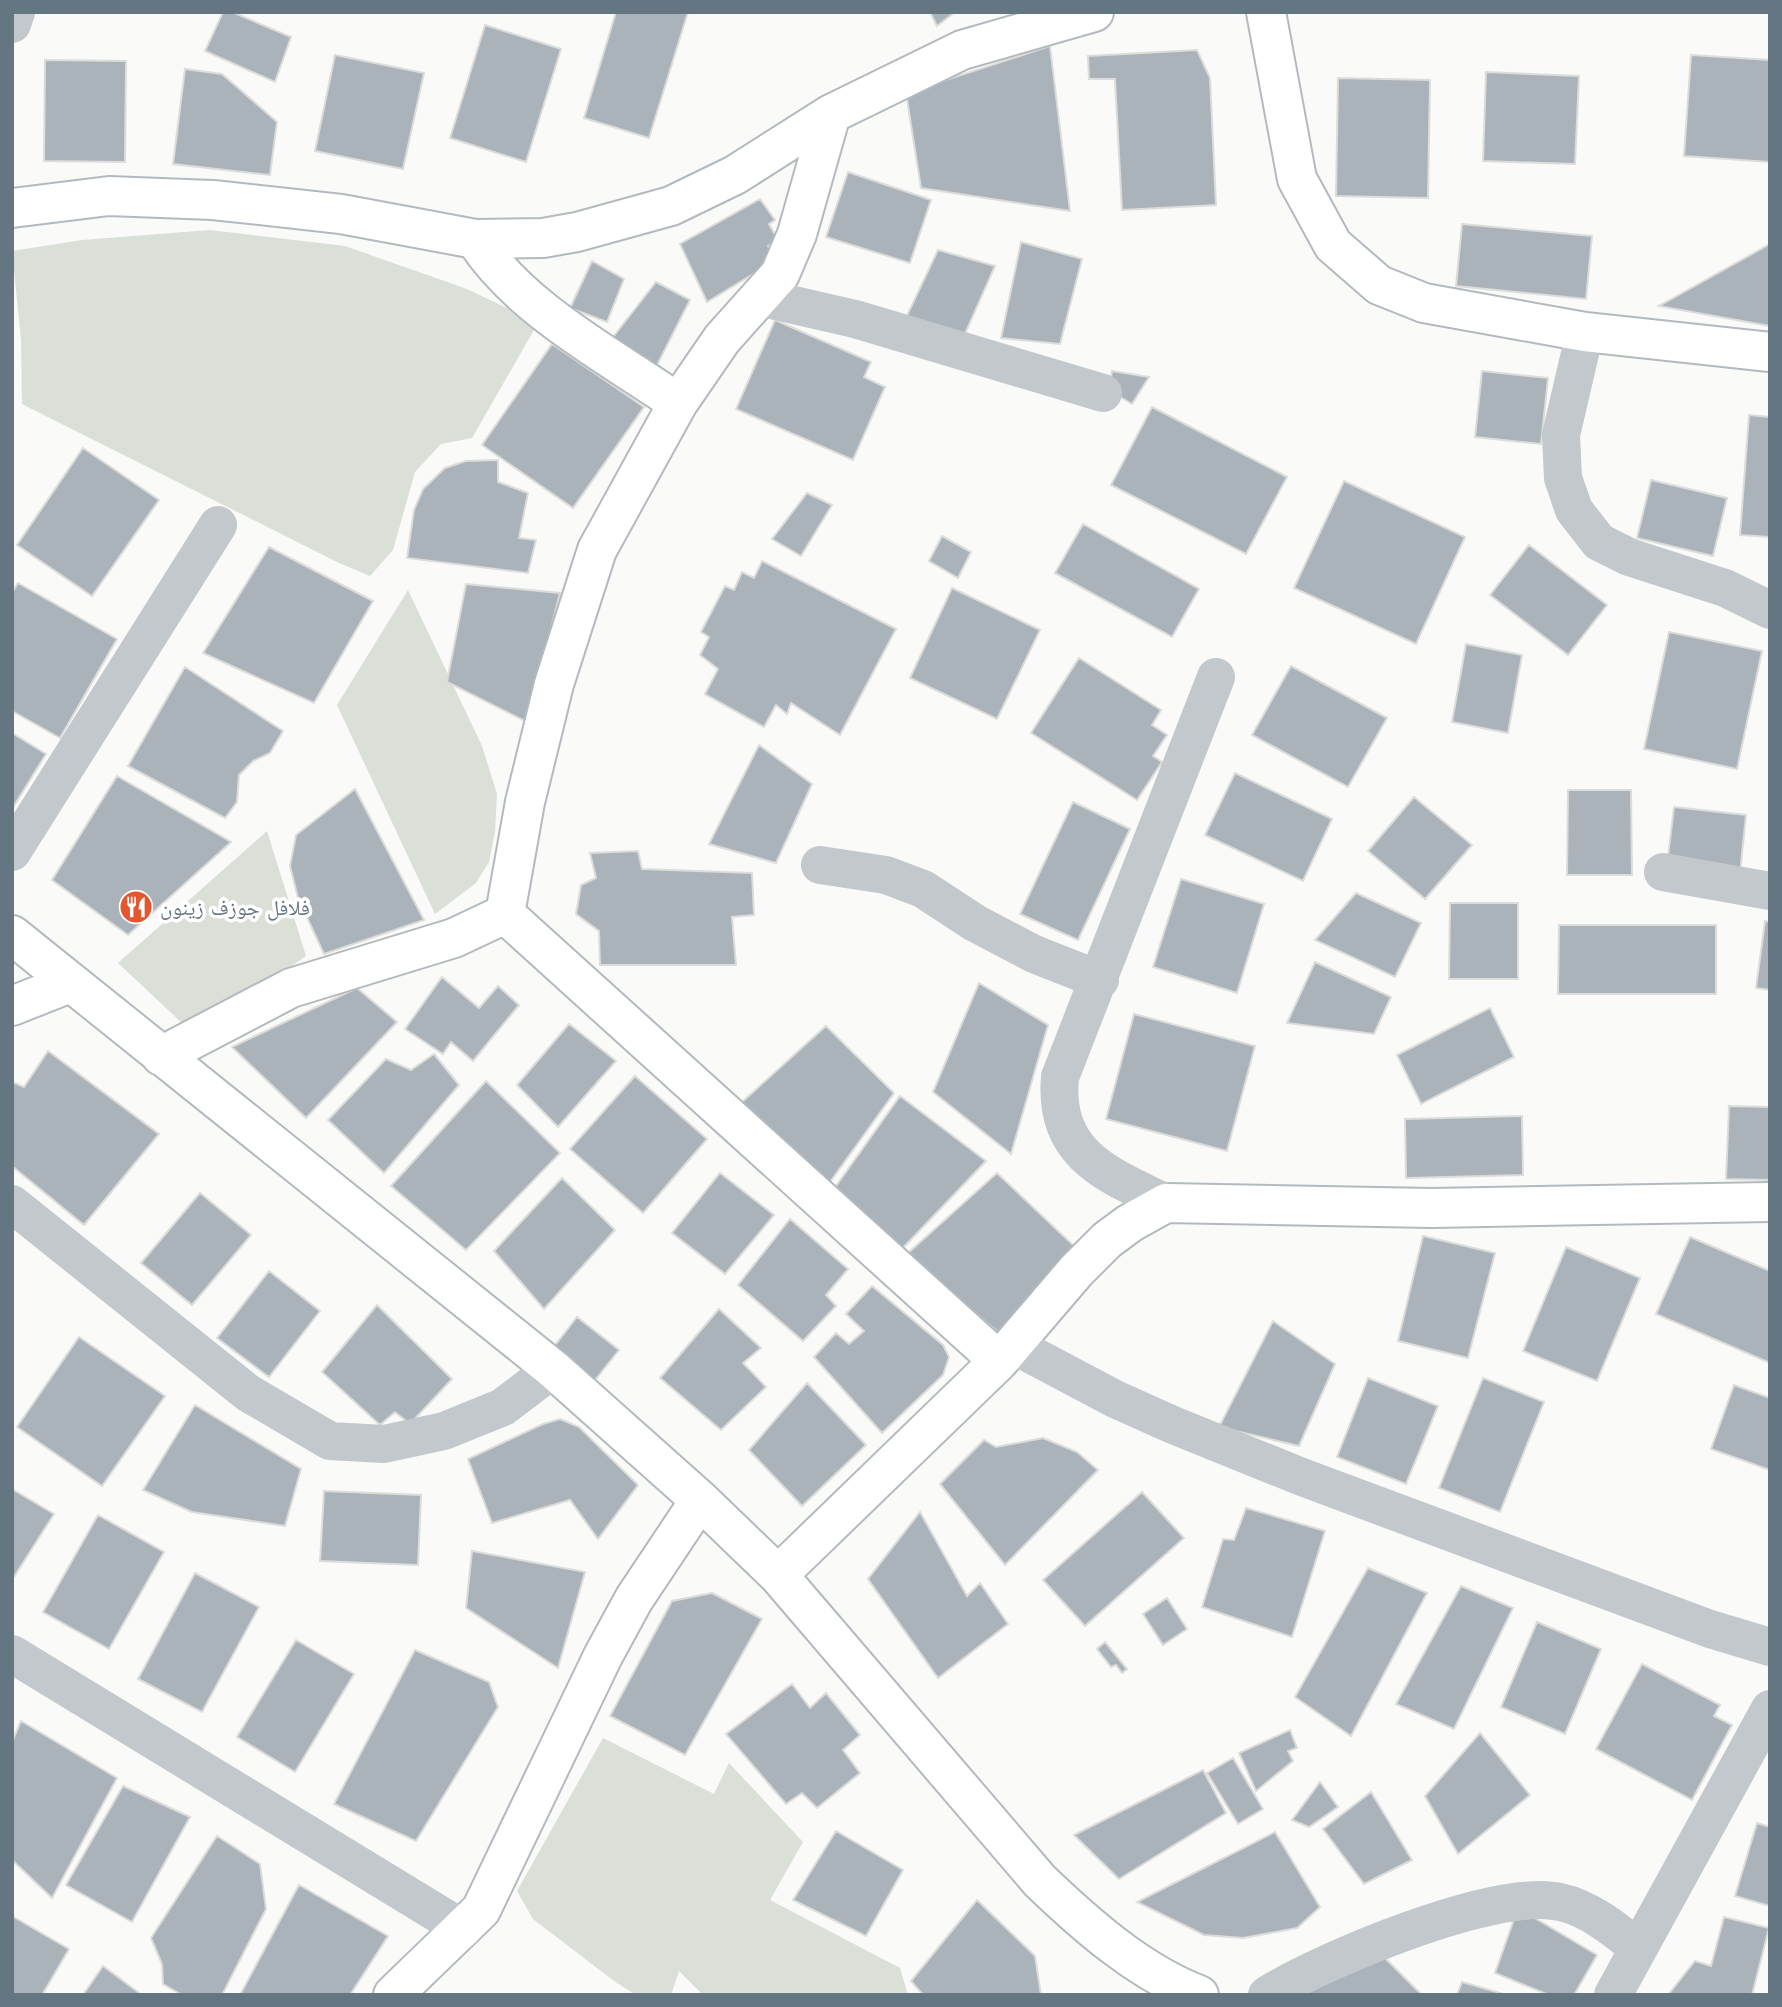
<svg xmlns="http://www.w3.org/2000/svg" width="1782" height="2007" font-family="'Work Sans','Noto Naskh Arabic',sans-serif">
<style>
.green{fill:#dadfd7}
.building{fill:#aab3b9;stroke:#dcdcda;stroke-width:2}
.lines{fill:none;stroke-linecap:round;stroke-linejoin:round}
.secondary-casing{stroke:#b3babf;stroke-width:42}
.street{stroke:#c3c8cc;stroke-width:38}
.secondary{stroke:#fff;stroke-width:38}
.labels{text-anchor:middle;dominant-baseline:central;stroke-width:7;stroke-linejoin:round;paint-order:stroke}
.poi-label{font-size:21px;fill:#657683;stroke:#fff;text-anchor:start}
</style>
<rect width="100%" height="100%" fill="#fafaf8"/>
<!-- green -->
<path class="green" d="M 210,230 L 345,246 L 467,289 L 538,323 L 472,438 L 441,444 L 415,472 L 393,550 L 370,576 L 339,563 L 22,404 L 21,340 L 12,251 L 82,240 Z
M 408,590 L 482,746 L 497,794 L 495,832 L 489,862 L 476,883 L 435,914 L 337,705 Z
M 267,831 L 306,956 L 280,974 L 182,1023 L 118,963 Z
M 603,1738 L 714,1794 L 729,1763 L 803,1842 L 770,1900 L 900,1968 L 908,1995 L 703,1995 L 679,1971 L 671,1995 L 636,1995 L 614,1981 L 533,1919 L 517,1891 Z"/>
<!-- building -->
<path class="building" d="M 223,12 L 232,12 L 291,37 L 275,82 L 205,51 Z
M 616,12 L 688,12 L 649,138 L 584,118 Z
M 930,12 L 955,12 L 937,26 Z
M 485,25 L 561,49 L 526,162 L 450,138 Z
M 1050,46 L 1070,211 L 921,188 L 906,93 Z
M 1197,50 L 1210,78 L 1216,205 L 1122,210 L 1115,79 L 1089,79 L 1088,56 Z
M 335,55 L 424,73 L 403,169 L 315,151 Z
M 1691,55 L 1770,60 L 1770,162 L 1684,156 Z
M 45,60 L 126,61 L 125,162 L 44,161 Z
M 185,69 L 222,74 L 277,122 L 270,175 L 173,164 Z
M 1486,72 L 1579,76 L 1575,164 L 1483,161 Z
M 1338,78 L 1430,80 L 1428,198 L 1336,196 Z
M 848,172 L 931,200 L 910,263 L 826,237 Z
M 760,199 L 775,220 L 769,224 L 778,240 L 768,246 L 776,260 L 707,302 L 680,244 Z
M 1462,224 L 1592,236 L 1586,299 L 1456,286 Z
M 1021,242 L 1082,259 L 1060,344 L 1001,338 Z
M 1770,244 L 1770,326 L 1659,306 Z
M 938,250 L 995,266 L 964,336 L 904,322 Z
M 592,261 L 624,279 L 607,322 L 570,308 Z
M 656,282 L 690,300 L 654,371 L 610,341 Z
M 775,320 L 871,362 L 864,377 L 885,387 L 853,460 L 736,409 Z
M 552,344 L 644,407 L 573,508 L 482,445 Z
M 1112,371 L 1149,377 L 1132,404 L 1109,390 Z
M 1482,371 L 1548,378 L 1541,444 L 1475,437 Z
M 1152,407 L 1287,477 L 1246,554 L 1111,485 Z
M 1749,415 L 1770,417 L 1770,537 L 1740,535 Z
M 83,448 L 159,500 L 92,596 L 17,545 Z
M 498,460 L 498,482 L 528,493 L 519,538 L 536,540 L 528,573 L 407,558 L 414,510 L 423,489 L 445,468 L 466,461 Z
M 1651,480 L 1727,498 L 1713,556 L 1637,538 Z
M 1344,481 L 1465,537 L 1416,644 L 1294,588 Z
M 807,493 L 832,505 L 801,556 L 772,539 Z
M 1083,524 L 1199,589 L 1172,637 L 1055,573 Z
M 942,536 L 971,552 L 958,578 L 929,561 Z
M 1529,545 L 1607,605 L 1568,655 L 1490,595 Z
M 269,547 L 373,601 L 314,703 L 203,653 Z
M 762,561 L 896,629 L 840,735 L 791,703 L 787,714 L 776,705 L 764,727 L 705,694 L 718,669 L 700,655 L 709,637 L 701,632 L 725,586 L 734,590 L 742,572 L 754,578 Z
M 18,583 L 117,639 L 60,738 L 12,711 L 12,593 Z
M 466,584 L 560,593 L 527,722 L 447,682 Z
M 952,588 L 1040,630 L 997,719 L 910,678 Z
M 1669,632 L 1762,651 L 1737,769 L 1644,749 Z
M 1466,644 L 1522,655 L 1508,733 L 1452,722 Z
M 1079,658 L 1161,710 L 1152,725 L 1167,735 L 1153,756 L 1162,762 L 1137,800 L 1031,733 Z
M 1291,666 L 1387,718 L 1348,787 L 1252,735 Z
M 185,667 L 283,731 L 270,753 L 253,761 L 239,775 L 237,802 L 225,818 L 128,766 Z
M 12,733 L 46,754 L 12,809 Z
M 759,745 L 812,784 L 776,863 L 709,844 Z
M 1235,773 L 1332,819 L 1303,881 L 1205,835 Z
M 117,776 L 231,842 L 128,935 L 52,880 Z
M 355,789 L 424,920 L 324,954 L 298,898 L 290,866 L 296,835 Z
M 1568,790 L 1631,790 L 1632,875 L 1567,875 Z
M 1414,797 L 1472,845 L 1425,899 L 1368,851 Z
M 1073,802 L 1130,829 L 1078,940 L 1020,914 Z
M 1674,807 L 1746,815 L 1740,873 L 1667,865 Z
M 638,851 L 642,869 L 752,873 L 754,915 L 732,917 L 736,965 L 600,965 L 599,931 L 576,914 L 581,885 L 596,878 L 590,853 Z
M 1181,879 L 1264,904 L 1237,993 L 1153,967 Z
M 1356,893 L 1421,923 L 1395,977 L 1315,940 Z
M 1450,903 L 1518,903 L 1518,979 L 1449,979 Z
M 1765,921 L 1770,922 L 1770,990 L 1756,988 Z
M 1559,925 L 1716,925 L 1716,994 L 1558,994 Z
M 1315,962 L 1391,997 L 1374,1034 L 1287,1023 Z
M 442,977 L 479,1008 L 498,986 L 519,1005 L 473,1061 L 451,1042 L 443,1054 L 405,1029 Z
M 979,983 L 1048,1025 L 1011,1154 L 933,1092 Z
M 357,988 L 397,1022 L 306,1118 L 232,1047 Z
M 1490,1008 L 1514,1057 L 1421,1104 L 1397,1055 Z
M 1134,1014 L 1255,1046 L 1227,1151 L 1106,1119 Z
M 569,1024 L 616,1061 L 558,1127 L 517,1085 Z
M 826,1026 L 894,1093 L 825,1189 L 741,1103 Z
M 48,1051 L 159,1134 L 84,1225 L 12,1166 L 12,1082 L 24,1087 Z
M 434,1054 L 459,1085 L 384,1173 L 328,1120 L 386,1059 L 411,1070 Z
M 635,1076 L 707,1139 L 643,1213 L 570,1149 Z
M 486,1081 L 560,1153 L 466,1250 L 391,1186 Z
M 900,1096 L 986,1161 L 898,1253 L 834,1189 Z
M 1729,1106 L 1770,1107 L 1770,1180 L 1726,1179 Z
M 1522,1116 L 1523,1175 L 1406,1178 L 1405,1119 Z
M 720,1173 L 774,1215 L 725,1274 L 672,1233 Z
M 997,1173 L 1074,1246 L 1000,1334 L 907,1254 Z
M 562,1178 L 615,1230 L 544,1309 L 494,1251 Z
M 200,1193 L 251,1235 L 192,1305 L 141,1263 Z
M 790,1219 L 848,1269 L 826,1295 L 836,1306 L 803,1341 L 738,1285 Z
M 1423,1236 L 1495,1253 L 1468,1358 L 1398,1341 Z
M 1690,1237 L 1770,1271 L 1770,1363 L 1656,1314 Z
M 1566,1247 L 1640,1278 L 1597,1381 L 1523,1351 Z
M 269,1271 L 320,1311 L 269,1377 L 217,1338 Z
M 872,1286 L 943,1345 L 949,1357 L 943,1375 L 882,1433 L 814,1357 L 836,1333 L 849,1344 L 864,1331 L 846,1314 Z
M 377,1305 L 452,1379 L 410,1424 L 395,1412 L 380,1425 L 322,1372 Z
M 719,1309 L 761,1348 L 743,1363 L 766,1387 L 721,1430 L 660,1378 Z
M 577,1317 L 619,1350 L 595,1380 L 553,1348 Z
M 1273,1321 L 1335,1364 L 1299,1446 L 1219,1427 Z
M 79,1337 L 165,1396 L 102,1486 L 17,1427 Z
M 1368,1378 L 1438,1406 L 1406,1484 L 1337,1457 Z
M 1483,1378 L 1544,1402 L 1500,1512 L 1439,1488 Z
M 807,1383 L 866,1445 L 802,1506 L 749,1450 Z
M 1734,1385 L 1770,1398 L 1770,1470 L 1711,1449 Z
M 195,1405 L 301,1469 L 285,1526 L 192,1512 L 143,1490 Z
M 560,1419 L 579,1427 L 638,1485 L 598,1539 L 570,1500 L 492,1523 L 468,1459 L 543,1424 Z
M 1043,1438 L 1077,1452 L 1098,1470 L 1005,1565 L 940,1484 L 984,1440 L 996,1447 Z
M 12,1489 L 54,1514 L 12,1580 Z
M 324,1491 L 421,1495 L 418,1565 L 320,1561 Z
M 1142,1492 L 1184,1538 L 1085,1626 L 1043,1580 Z
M 1246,1508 L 1325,1531 L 1292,1637 L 1202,1607 L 1223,1539 L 1234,1540 Z
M 920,1512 L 967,1596 L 980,1583 L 1008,1624 L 938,1678 L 868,1579 Z
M 98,1515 L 164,1552 L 109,1649 L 43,1612 Z
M 472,1551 L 585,1572 L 558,1668 L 466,1608 Z
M 1368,1568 L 1427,1593 L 1351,1736 L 1295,1697 Z
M 195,1573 L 259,1607 L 202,1712 L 138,1679 Z
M 1461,1586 L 1513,1608 L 1454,1729 L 1396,1704 Z
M 712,1593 L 762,1619 L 685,1755 L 610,1716 L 672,1601 Z
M 1167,1598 L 1187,1629 L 1163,1645 L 1143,1614 Z
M 1537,1622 L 1601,1649 L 1565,1734 L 1501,1707 Z
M 296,1640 L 354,1674 L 295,1772 L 237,1737 Z
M 1105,1642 L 1127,1669 L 1122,1673 L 1116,1665 L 1111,1667 L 1097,1649 Z
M 415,1650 L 489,1682 L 498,1707 L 416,1841 L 334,1804 Z
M 1642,1664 L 1720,1705 L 1714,1716 L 1732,1725 L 1692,1800 L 1596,1749 Z
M 792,1684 L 810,1708 L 826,1693 L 860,1735 L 843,1750 L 860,1773 L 817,1808 L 802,1793 L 786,1804 L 726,1734 Z
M 21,1721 L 117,1778 L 52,1898 L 12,1860 L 12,1742 Z
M 1290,1730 L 1297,1748 L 1288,1751 L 1293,1761 L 1256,1791 L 1239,1753 Z
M 1480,1733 L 1530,1795 L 1458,1854 L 1425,1796 Z
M 1233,1758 L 1263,1809 L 1238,1824 L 1207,1773 Z
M 1203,1770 L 1226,1813 L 1119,1879 L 1074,1835 Z
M 1320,1782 L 1338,1807 L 1309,1827 L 1292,1820 Z
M 123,1786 L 190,1817 L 132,1922 L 66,1885 Z
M 1371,1792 L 1412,1860 L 1364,1884 L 1323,1829 Z
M 1757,1823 L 1770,1827 L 1770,1906 L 1735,1896 Z
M 836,1831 L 903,1870 L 866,1936 L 793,1900 Z
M 1275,1832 L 1320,1907 L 1297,1928 L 1243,1938 L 1204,1935 L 1137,1902 Z
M 217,1836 L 260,1864 L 266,1909 L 222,1995 L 182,1995 L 163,1984 L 162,1964 L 151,1938 Z
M 299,1885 L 388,1936 L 350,1995 L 240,1995 Z
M 977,1900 L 1035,1956 L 1041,1995 L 923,1995 L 911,1981 Z
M 1518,1908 L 1597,1955 L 1574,1995 L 1549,1995 L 1495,1973 Z
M 12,1916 L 69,1949 L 42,1995 L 12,1995 Z
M 1724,1917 L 1769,1928 L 1752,1995 L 1668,1995 L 1695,1961 L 1711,1966 Z
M 1382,1955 L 1422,1995 L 1288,1995 Z
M 103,1966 L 142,1995 L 83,1995 Z
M 1462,1982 L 1507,1995 L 1457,1995 Z"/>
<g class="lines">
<defs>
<path id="secondary" d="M 1266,12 L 1297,179 L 1333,245 L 1379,285 L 1424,303 L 1585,332 L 1770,352
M 12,208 L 109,196 L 213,200 L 341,214 L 475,239 L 543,238 L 577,232 L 671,206 L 735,175 L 831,114 L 962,50 L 1094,12
M 475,239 C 521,310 609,355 678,403
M 505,914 L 525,802 L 554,684 L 597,550 L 678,403 L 722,339 L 780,274 L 797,234 L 831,114
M 12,935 L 553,1369 L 700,1500 L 778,1575 L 1040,1881 C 1086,1925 1139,1972 1199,1995
M 12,1006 L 70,983
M 161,1056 L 291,988 L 454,938 L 505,914 L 999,1361
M 778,1575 L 999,1361 L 1076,1271 L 1107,1240 L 1130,1223 L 1166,1203 L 1432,1208 L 1770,1202
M 393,1995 L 481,1910 L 603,1656 L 634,1599 L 700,1500"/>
</defs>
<!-- secondary casing -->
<use href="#secondary" class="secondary-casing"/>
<!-- street -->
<path class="street" d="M 12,24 L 16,12
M 759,297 L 855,319 L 1103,393
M 1585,332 L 1561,435 L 1563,478 L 1574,510 L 1599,542 L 1629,557 L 1725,588 L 1770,610
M 12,852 L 218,525
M 820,865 L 886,875 L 923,889 L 975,923 L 1034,954 L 1100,980
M 1663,872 L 1770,891
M 1166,1203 C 1107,1174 1053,1155 1060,1077 L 1216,677
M 12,1204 L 248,1393 L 330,1441 L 384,1444 L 444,1431 L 503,1407 L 553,1369
M 1013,1345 L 1115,1399 L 1173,1425 L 1302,1477 L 1710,1629 L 1770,1647
M 12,1654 L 463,1929
M 1267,1995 C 1323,1960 1497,1887 1560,1902 C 1589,1908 1616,1930 1638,1948
M 1613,1995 L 1770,1709"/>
<!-- secondary -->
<use href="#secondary" class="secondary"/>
</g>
<!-- icons -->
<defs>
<symbol id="restaurant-disc" viewBox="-11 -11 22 22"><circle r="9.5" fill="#e4572e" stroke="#fff"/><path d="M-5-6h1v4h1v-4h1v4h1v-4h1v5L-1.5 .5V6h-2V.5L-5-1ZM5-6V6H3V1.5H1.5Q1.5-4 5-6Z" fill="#fff"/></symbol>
</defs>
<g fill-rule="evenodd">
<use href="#restaurant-disc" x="117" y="888" width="38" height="38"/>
</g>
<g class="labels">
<!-- poi labels -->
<g class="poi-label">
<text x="160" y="907">فلافل جوزف زينون</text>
</g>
</g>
<!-- border -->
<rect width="1782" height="2007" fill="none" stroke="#657683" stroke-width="28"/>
</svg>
